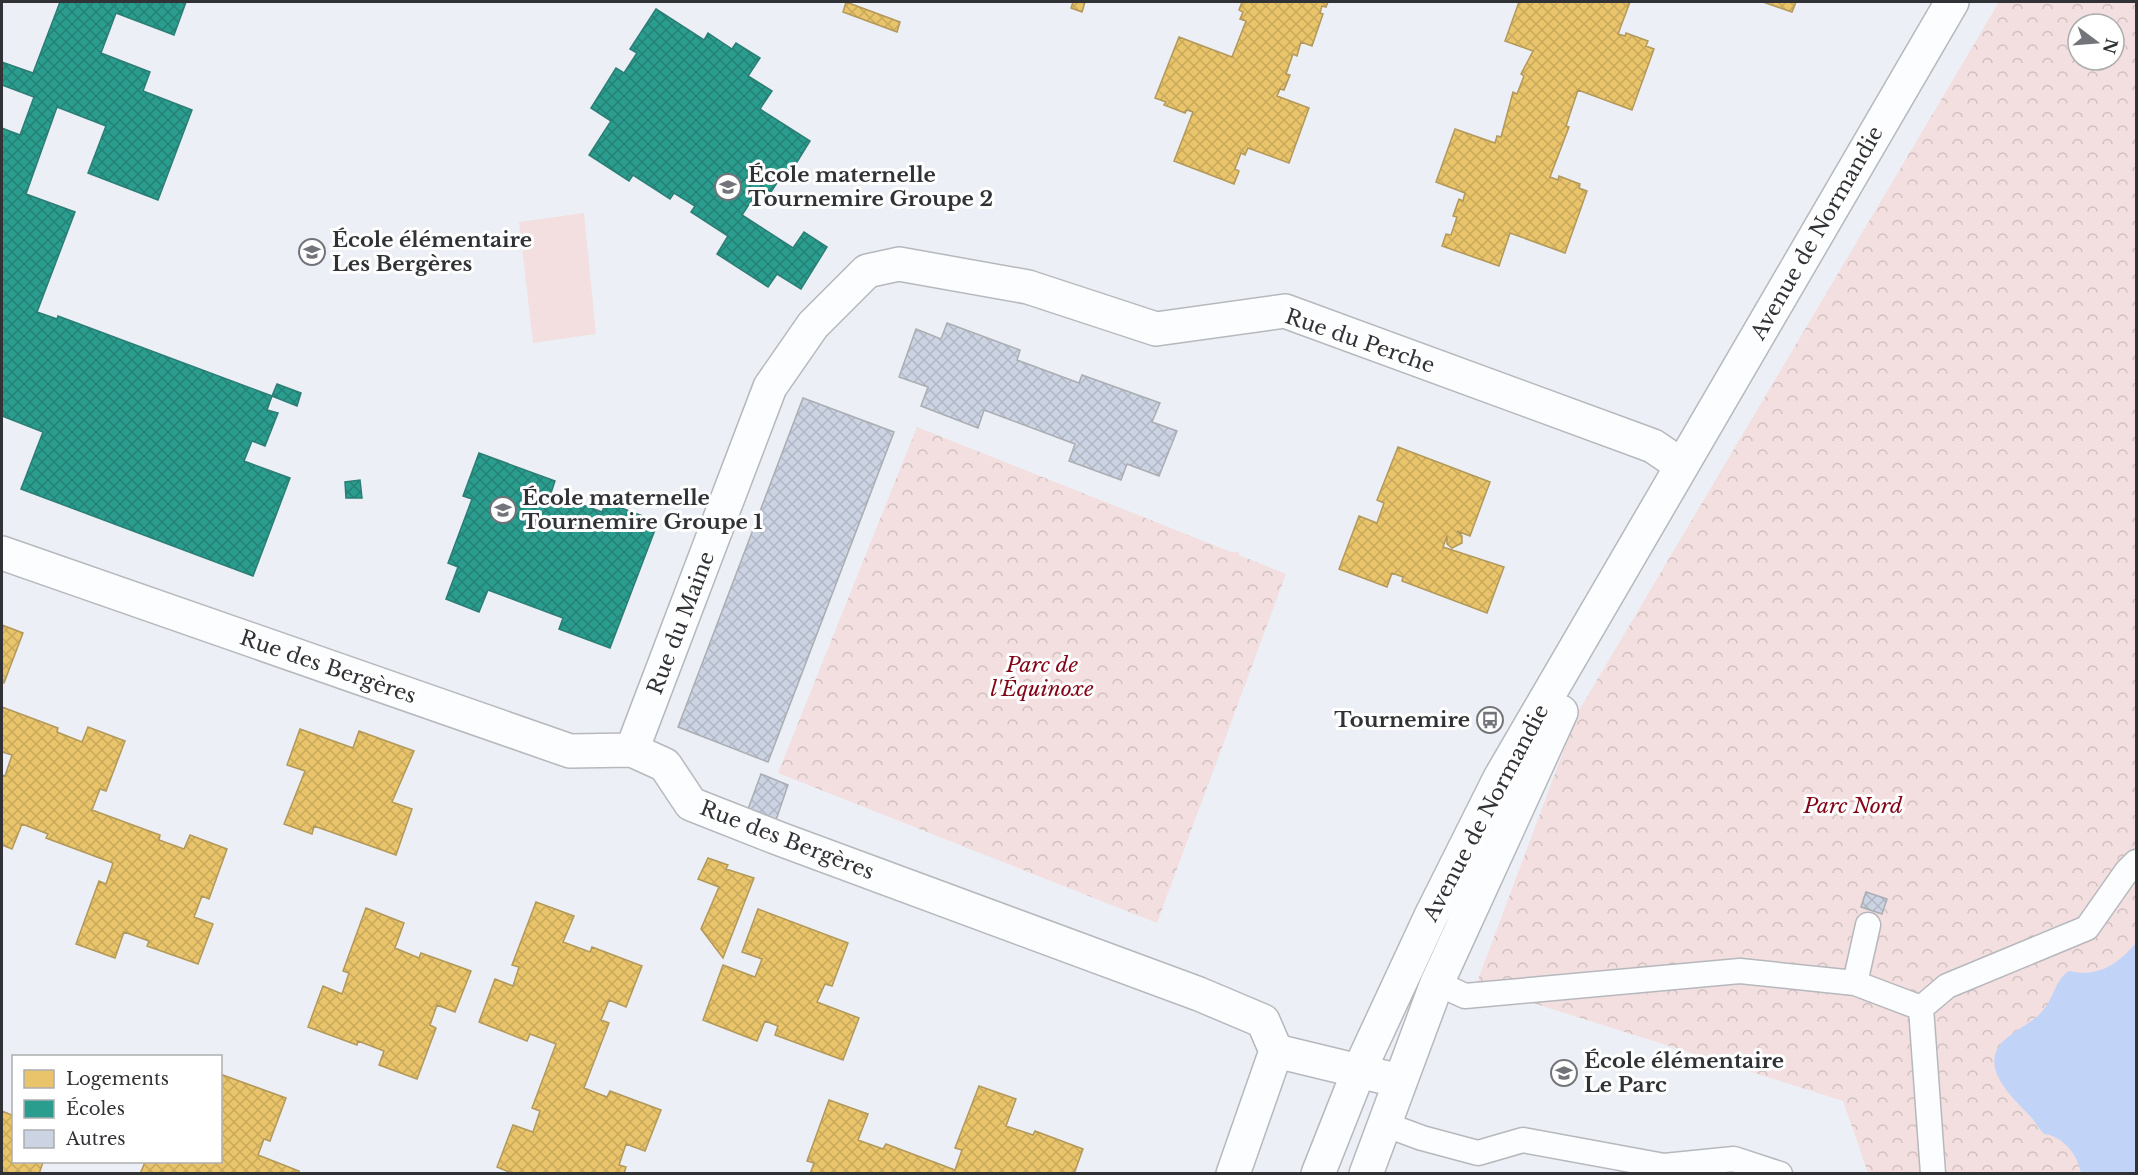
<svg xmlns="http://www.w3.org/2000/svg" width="2138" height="1175" font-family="'Libre Baskerville',serif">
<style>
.park{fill:url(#park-crowns);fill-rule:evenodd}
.garden{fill:#f3dfdf}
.water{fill:#c1d4f7}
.homes{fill:url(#homes-cross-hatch);stroke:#b2985a;stroke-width:1.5}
.schools{fill:url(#schools-cross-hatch);stroke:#2c7d74;stroke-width:1.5}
.building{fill:url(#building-cross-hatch);stroke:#aaadb1;stroke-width:1.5}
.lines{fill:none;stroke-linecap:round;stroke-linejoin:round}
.lane-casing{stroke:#b6b8bd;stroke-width:27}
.street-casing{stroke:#b6b8bd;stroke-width:36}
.secondary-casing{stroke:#b6b8bd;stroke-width:36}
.lane{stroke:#fcfdfe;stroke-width:24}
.street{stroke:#fcfdfe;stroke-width:33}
.secondary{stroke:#fcfdfe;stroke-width:33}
.labels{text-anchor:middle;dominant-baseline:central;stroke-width:6;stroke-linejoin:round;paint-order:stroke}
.poi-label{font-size:21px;font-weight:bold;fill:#303236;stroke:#fff;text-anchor:start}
.street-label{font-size:21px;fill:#303236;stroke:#fff}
.park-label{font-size:21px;font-style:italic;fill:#820416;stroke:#fff}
</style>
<defs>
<pattern id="park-crowns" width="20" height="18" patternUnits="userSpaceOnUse" patternTransform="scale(1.5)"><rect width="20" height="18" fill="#f3dfdf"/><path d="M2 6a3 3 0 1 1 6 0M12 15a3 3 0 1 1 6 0" fill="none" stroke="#d1c0c0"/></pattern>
<pattern id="homes-cross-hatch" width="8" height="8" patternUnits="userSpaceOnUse" patternTransform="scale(1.5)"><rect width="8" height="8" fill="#e9c46a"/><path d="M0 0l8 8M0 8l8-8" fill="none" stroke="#c8a95c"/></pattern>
<pattern id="schools-cross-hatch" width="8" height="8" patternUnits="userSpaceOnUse" patternTransform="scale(1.5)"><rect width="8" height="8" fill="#2a9d8f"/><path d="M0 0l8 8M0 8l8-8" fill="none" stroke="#248176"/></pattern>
<pattern id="building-cross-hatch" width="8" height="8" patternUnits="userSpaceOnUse" patternTransform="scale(1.5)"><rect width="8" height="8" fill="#ccd4e3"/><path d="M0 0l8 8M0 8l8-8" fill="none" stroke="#b0b6c3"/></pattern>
</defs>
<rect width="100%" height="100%" fill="#ecf0f6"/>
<!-- park -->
<path class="park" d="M 1999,2 L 2136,2 L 2136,1173 L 1868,1173 L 1843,1101 L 1476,985 L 1578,712 ZM 2078,24 L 2114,24 L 2114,60 L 2078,60 Z
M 917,427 L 1231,552 L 1239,552 L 1239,555 L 1286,574 L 1157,923 L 778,773 Z"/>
<!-- garden -->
<path class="garden" d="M 584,213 L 596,334 L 533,343 L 519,222 Z"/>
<!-- water -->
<path class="water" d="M 2136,943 L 2136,1173 L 2081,1173 C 2078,1155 2063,1136 2044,1134 C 2038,1128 2035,1121 2030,1116 C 2014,1099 1981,1070 2000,1045 C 2012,1030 2033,1024 2044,1009 C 2054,997 2055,980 2069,971 C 2098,978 2118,964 2136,943 Z"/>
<!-- homes -->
<path class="homes" d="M 846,2 L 900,22 L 897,32 L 843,12 Z
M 1073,2 L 1085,2 L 1082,12 L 1071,8 Z
M 1242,2 L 1328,2 L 1326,7 L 1322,6 L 1320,13 L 1323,14 L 1312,46 L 1301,42 L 1297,56 L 1293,54 L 1286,74 L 1290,75 L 1284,90 L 1280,89 L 1277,96 L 1309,108 L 1289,163 L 1248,148 L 1245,155 L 1241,153 L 1235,169 L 1239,171 L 1234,184 L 1174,161 L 1193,112 L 1187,110 L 1185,113 L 1164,105 L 1166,102 L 1155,98 L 1179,37 L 1232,57 L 1246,21 L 1240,19 L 1243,12 L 1239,10 Z
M 1519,2 L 1630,2 L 1618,34 L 1625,36 L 1626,33 L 1648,41 L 1646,46 L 1654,49 L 1632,110 L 1578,90 L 1566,126 L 1569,127 L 1550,177 L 1558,180 L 1559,176 L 1580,184 L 1579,188 L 1587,191 L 1565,253 L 1510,233 L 1499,266 L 1442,246 L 1446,234 L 1451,235 L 1457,217 L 1453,216 L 1459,199 L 1463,201 L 1465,193 L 1436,182 L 1455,129 L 1495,143 L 1497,136 L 1501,137 L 1513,92 L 1517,94 L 1524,76 L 1521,74 L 1533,51 L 1505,41 Z
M 1763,2 L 1796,2 L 1792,12 Z
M 1398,447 L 1490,482 L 1470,536 L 1457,531 L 1462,536 L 1462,543 L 1452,548 L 1447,544 L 1447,536 L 1443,547 L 1504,567 L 1487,613 L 1402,581 L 1403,577 L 1392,573 L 1387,587 L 1339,569 L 1359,516 L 1377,523 L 1384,503 L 1377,500 Z
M 2,625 L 23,633 L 4,683 L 2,682 Z
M 2,707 L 58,728 L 57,732 L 82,742 L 88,727 L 125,741 L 106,791 L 100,789 L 92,810 L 160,835 L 159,840 L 184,849 L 190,835 L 227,849 L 209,899 L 202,896 L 194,917 L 213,924 L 198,964 L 147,946 L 149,941 L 124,932 L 115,958 L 76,944 L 99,881 L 106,884 L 113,863 L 46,838 L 48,834 L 22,824 L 12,849 L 2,845 L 2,775 L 5,776 L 12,755 L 2,752 Z
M 300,729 L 353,748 L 359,731 L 414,751 L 392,802 L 412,809 L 396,855 L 314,826 L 312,834 L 284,824 L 305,771 L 287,765 Z
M 708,858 L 728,865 L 726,869 L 754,878 L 723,958 L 701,929 L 719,887 L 698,879 Z
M 536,902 L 574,916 L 563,942 L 590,952 L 592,947 L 642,966 L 626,1007 L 609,1000 L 601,1020 L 609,1023 L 584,1088 L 607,1097 L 610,1091 L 661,1110 L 645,1151 L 626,1144 L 619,1165 L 626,1167 L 624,1174 L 514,1174 L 497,1167 L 513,1125 L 533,1132 L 540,1111 L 532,1108 L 556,1044 L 530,1034 L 527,1041 L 479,1022 L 495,979 L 513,986 L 519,967 L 512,965 Z
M 366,908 L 404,923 L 395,948 L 419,958 L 421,953 L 471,971 L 455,1012 L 437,1005 L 430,1025 L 436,1028 L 417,1079 L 379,1065 L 384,1051 L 358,1041 L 357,1045 L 308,1027 L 323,986 L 342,994 L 349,973 L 343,971 Z
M 758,909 L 848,943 L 832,986 L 825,984 L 817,1002 L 859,1018 L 843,1060 L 775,1035 L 778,1026 L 765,1021 L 757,1041 L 703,1020 L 723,965 L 755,977 L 762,959 L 742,952 Z
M 220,1074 L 286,1098 L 270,1141 L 264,1139 L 258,1155 L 299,1171 L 299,1174 L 140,1174 L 145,1162 L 220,1162 Z
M 979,1086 L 1016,1099 L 1006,1126 L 1033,1135 L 1035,1131 L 1083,1149 L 1074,1174 L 810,1174 L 814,1163 L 807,1161 L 829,1100 L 868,1114 L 858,1140 L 883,1149 L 886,1144 L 955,1170 L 962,1150 L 955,1148 Z
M 2,1111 L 14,1116 L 14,1162 L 43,1162 L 39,1174 L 2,1174 Z"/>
<!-- schools -->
<path class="schools" d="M 60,2 L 186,2 L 174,35 L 116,13 L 101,53 L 150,72 L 143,91 L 192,110 L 158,200 L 88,173 L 106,126 L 57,107 L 26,194 L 75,212 L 37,312 L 57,319 L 58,316 L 272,396 L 267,410 L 278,413 L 265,446 L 252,441 L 244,461 L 290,478 L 253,576 L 21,489 L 43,432 L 2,416 L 2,128 L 20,135 L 34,97 L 2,85 L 2,62 L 33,73 Z
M 656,9 L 704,40 L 708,33 L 732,49 L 736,43 L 760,58 L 748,76 L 772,91 L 760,109 L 810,141 L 789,175 L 784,172 L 771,192 L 761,186 L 742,215 L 793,248 L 804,232 L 827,247 L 801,289 L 777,274 L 768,287 L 717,254 L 728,236 L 691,212 L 695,206 L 674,193 L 670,199 L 633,175 L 629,181 L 589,155 L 611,121 L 591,108 L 616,68 L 624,73 L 637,53 L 630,49 Z
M 277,384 L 301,393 L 297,406 L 272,396 Z
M 479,453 L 555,481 L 551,493 L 602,512 L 606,502 L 658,522 L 610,648 L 559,629 L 563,618 L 488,590 L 479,612 L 446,599 L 458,567 L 448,563 L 472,499 L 463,496 Z
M 360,480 L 362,498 L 346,498 L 345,482 Z"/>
<!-- building -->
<path class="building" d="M 947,323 L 1020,350 L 1017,360 L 1079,383 L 1082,375 L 1160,403 L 1152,422 L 1177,431 L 1159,476 L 1127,464 L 1121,480 L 1069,461 L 1075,444 L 984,410 L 978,428 L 921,406 L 928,387 L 899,377 L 916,329 L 941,339 Z
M 803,398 L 894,432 L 768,762 L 678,727 Z
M 761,774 L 788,785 L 776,820 L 748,809 Z
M 1866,892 L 1887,899 L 1882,914 L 1861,907 Z"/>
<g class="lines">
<defs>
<path id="lane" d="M 1437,983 L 1465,996 L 1740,971 L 1855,983 L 1921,1008
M 1855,983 L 1868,925
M 1921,1008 L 1947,986 L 2087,928 L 2127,871 L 2136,862
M 1921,1008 L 1933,1174
M 1384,1124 L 1422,1138 L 1478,1153 L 1523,1140 L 1664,1166 L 1734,1159 L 1780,1174"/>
<path id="street" d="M 2,553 L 570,751 L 632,750 L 665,765 L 691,804 L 780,839 L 1199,994 L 1263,1021 L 1276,1051 L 1400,1081
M 632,750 L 770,387 L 813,325 L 867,271 L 899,264 L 1028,287 L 1156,329 L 1285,311 L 1653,446 L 1681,465
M 1233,1174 L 1276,1051"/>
<path id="secondary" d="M 1318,1174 L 1358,1073 L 1431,916 L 1500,778 L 1952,2
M 1366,1174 L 1437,983 L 1561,712"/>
</defs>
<!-- lane casing -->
<use href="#lane" class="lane-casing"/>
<!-- street casing -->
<use href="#street" class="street-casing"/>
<!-- secondary casing -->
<use href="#secondary" class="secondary-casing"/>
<!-- lane -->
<use href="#lane" class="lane"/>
<!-- street -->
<use href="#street" class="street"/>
<!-- secondary -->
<use href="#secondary" class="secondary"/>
</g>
<!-- icons -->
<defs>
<symbol id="school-ring" viewBox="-11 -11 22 22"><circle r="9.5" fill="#fff" stroke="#727479" stroke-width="1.5"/><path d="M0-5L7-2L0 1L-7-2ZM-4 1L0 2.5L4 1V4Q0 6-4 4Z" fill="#727479"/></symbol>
<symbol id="bus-ring" viewBox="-11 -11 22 22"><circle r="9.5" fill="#fff" stroke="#727479" stroke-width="1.5"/><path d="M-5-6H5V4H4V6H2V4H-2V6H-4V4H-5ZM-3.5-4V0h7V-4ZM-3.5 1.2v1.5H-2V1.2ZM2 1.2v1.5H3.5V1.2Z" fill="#727479"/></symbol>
</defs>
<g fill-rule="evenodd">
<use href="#school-ring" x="713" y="172" width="30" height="30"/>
<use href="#school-ring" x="297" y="237" width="30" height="30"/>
<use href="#school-ring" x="488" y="495" width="30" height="30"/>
<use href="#bus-ring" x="1475" y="705" width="30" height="30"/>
<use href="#school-ring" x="1549" y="1058" width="30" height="30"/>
</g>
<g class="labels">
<!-- poi labels -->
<g class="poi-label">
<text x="748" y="175">École maternelle<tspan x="748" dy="24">Tournemire Groupe 2</tspan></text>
<text x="332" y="240">École élémentaire<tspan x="332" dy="24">Les Bergères</tspan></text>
<text x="522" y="498">École maternelle<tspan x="522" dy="24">Tournemire Groupe 1</tspan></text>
<text x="1470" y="720" text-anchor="end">Tournemire</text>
<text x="1584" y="1061">École élémentaire<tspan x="1584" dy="24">Le Parc</tspan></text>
</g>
<!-- street labels -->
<g class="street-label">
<text transform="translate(1817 233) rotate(-60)">Avenue de Normandie</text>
<text transform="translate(1360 341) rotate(19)">Rue du Perche</text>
<text transform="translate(681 623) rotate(-69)">Rue du Maine</text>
<text transform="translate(328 667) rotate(19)">Rue des Bergères</text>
<text transform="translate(1486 813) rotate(-62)">Avenue de Normandie</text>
<text transform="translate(787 840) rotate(21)">Rue des Bergères</text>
</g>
<!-- park labels -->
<g class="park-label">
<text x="1042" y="665">Parc de<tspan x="1042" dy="24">l'Équinoxe</tspan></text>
<text x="1853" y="806">Parc Nord</text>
</g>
</g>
<!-- border -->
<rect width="2138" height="1175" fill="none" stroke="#303236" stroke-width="6"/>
<!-- legend -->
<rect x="12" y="1055" width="210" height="108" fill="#ffffff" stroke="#acadaf" stroke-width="1.5"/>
<rect x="24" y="1070" width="30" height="18" fill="#e9c46a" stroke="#acadaf" stroke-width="1.5"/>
<text x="66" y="1085" font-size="18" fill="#303236">Logements</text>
<rect x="24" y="1100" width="30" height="18" fill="#2a9d8f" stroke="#acadaf" stroke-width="1.5"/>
<text x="66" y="1115" font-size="18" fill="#303236">Écoles</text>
<rect x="24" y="1130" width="30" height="18" fill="#ccd4e3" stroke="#acadaf" stroke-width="1.5"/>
<text x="66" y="1145" font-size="18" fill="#303236">Autres</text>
<!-- north arrow -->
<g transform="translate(2096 42) rotate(106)"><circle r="28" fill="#ffffff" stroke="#acadaf" stroke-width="1.5"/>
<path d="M0-4.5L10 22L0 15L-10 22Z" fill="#727479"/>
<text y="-9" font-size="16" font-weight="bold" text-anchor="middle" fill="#303236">N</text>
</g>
</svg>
